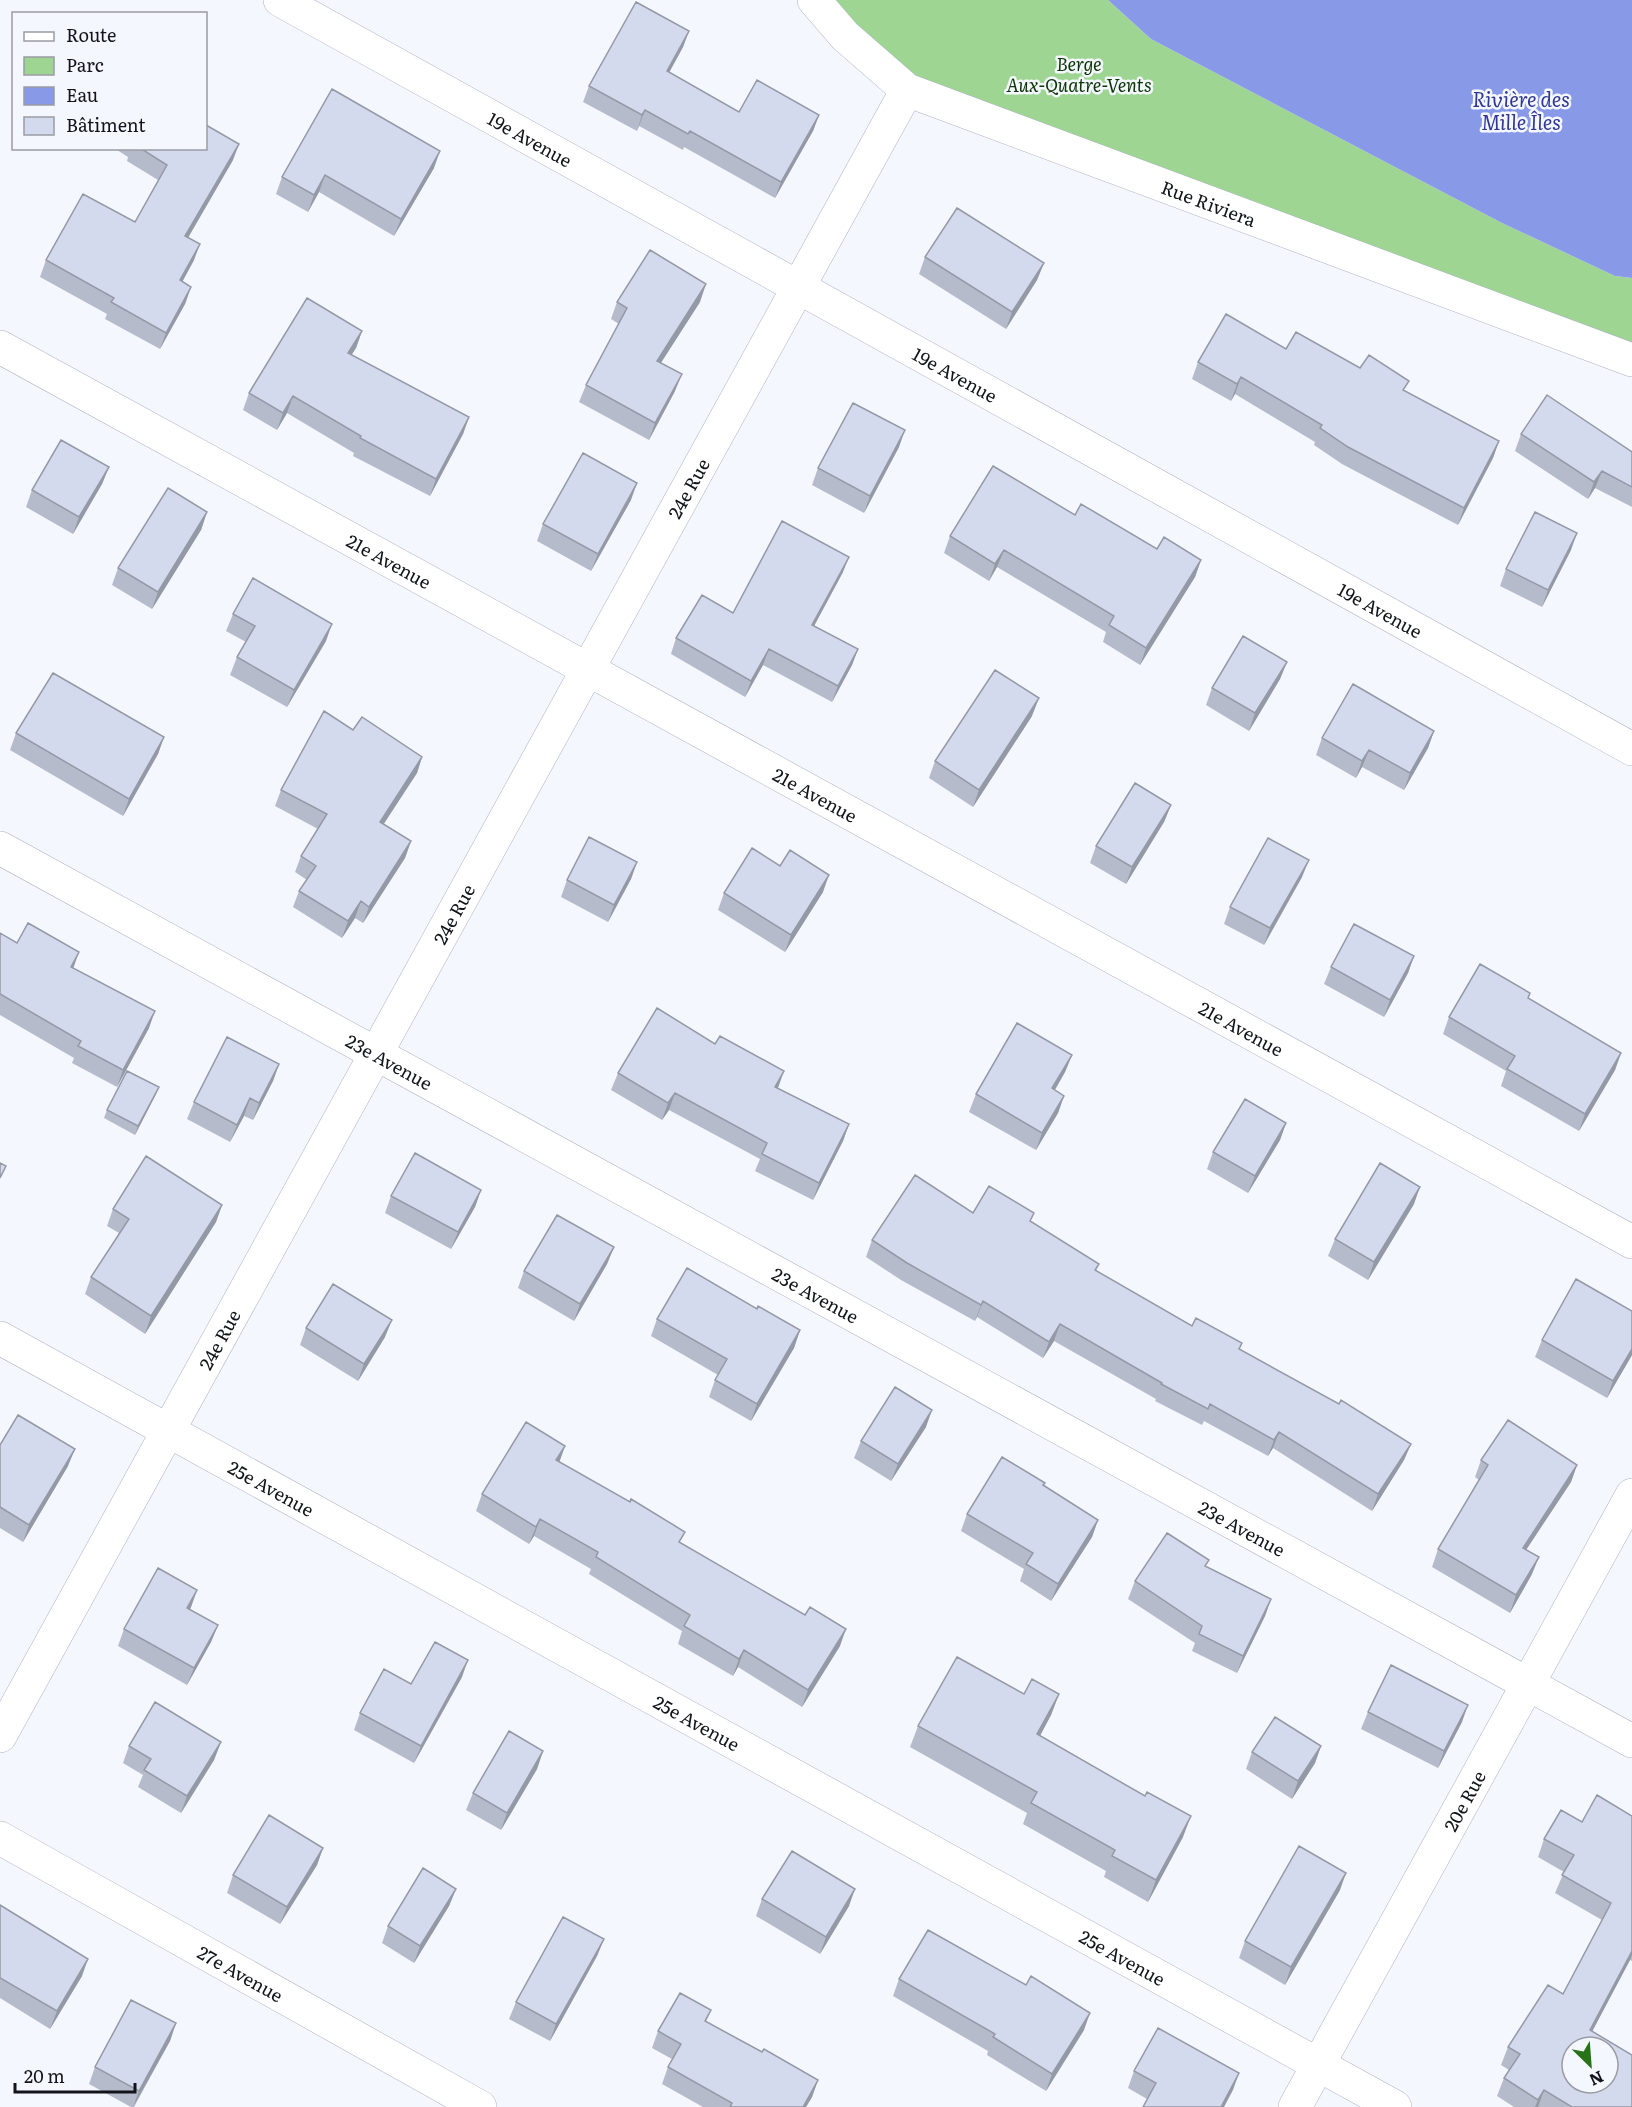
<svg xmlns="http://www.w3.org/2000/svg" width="1632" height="2107" font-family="Literata,serif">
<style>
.green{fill:#9ed593}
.water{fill:#8899e8}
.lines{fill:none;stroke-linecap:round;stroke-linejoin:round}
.street-casing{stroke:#adb2c5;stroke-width:34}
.street{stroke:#fff;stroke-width:33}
.wall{fill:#b6bbcc}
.shaded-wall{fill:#9499a6}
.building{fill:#d4daed;stroke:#9499a6;stroke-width:1.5;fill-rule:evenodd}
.labels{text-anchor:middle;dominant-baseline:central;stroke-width:5;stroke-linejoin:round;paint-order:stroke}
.park-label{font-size:18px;font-style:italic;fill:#0b3503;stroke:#f5f7ff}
.street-label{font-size:18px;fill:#12141a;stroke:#f5f7ff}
.water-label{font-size:20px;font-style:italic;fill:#303894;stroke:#f5f7ff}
</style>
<rect width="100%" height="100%" fill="#f5f7ff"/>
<!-- green -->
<path class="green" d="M 824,0 L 1108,0 L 1151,39 L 1502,223 L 1615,276 L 1632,278 L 1632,359 L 900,85 Z"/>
<!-- water -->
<path class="water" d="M 1108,0 L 1632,0 L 1632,278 L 1615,276 L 1502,223 L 1151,39 Z"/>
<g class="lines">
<defs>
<g id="street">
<path id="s1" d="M 280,0 L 1632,749"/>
<path id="s2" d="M 814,0 L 845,36 L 907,90 L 1632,360"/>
<path id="s3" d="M 0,347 L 1632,1242"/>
<path id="s4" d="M 0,848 L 1632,1741"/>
<path id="s5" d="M 0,1338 L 1395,2107"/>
<path id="s6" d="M 0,1736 L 907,90"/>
<path id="s7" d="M 0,1838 L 480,2107"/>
<path id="s8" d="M 1295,2107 L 1632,1495"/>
</g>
</defs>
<!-- street casing -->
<use href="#street" class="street-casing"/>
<!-- street -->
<use href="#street" class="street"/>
</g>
<!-- wall -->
<path class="wall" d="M 689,31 L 683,47 L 669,73 L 739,112 L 819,115 L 813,131 L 775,198 L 684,147 L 683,150 L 639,126 L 637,131 L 583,102 L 589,86 Z
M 114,148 L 206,148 L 233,160 L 188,238 L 194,260 L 182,282 L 191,287 L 185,304 L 160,349 L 105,319 L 107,314 L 40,277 L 46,260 L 135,222 L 158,180 L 127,161 L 128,157 Z
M 434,168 L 394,236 L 319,192 L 308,212 L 276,194 L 282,177 Z
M 925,257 L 1044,263 L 1037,280 L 1006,329 L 919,274 Z
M 617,302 L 700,302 L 661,363 L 675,391 L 649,440 L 579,402 L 586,385 L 619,324 L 611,319 Z
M 362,331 L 356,348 L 351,355 L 469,417 L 463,434 L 430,496 L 353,456 L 354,453 L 287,413 L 277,430 L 243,410 L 249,393 Z
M 1286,349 L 1360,368 L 1499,441 L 1493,458 L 1458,525 L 1342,464 L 1314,445 L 1315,442 L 1235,394 L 1231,401 L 1192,379 L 1198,362 Z
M 1521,434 L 1632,452 L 1632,507 L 1595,488 L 1588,499 L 1515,451 Z
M 899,447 L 864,513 L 812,485 L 818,468 Z
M 109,467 L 102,484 L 73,534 L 26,507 L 32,490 Z
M 631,500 L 591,571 L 537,541 L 543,524 Z
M 207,512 L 201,530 L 152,609 L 112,585 L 118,568 Z
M 1075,515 L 1157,549 L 1201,560 L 1195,577 L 1140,665 L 1103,642 L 1106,632 L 997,567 L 989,581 L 944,553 L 950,536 Z
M 1571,550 L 1542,607 L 1500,586 L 1506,569 Z
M 843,572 L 814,626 L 858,649 L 852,665 L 832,702 L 763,665 L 745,697 L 671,654 L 676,638 L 733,613 Z
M 233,614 L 326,641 L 287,707 L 230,675 L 237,657 L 246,642 L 226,631 Z
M 1287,662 L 1280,679 L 1249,731 L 1206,705 L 1212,688 Z
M 1032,716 L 973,807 L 929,778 L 935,761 Z
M 353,730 L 422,757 L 417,773 L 383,824 L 411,841 L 405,858 L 363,923 L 355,918 L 342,938 L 293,907 L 299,891 L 307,880 L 295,872 L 301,856 L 318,829 L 275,806 L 281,790 Z
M 1434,731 L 1428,748 L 1404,790 L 1362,767 L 1356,778 L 1316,755 L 1322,738 Z
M 16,733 L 164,737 L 158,754 L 123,816 L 10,750 Z
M 1171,805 L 1164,822 L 1126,884 L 1090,863 L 1096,846 Z
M 637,862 L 631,879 L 608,922 L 561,897 L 567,880 Z
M 780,866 L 823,892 L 785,952 L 718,910 L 724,893 Z
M 1302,877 L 1264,945 L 1224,924 L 1230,907 Z
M 0,933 L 17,943 L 73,968 L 149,1028 L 117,1087 L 72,1063 L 74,1058 L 0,1015 Z
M 1414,956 L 1408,973 L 1384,1017 L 1324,984 L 1331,967 Z
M 1528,998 L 1621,1053 L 1615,1070 L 1579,1131 L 1501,1086 L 1506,1071 L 1443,1034 L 1449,1017 Z
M 1072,1055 L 1065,1072 L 1055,1090 L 1064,1096 L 1058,1113 L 1036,1150 L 969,1112 L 976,1094 Z
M 279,1064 L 273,1081 L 253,1120 L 244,1116 L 230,1142 L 187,1119 L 194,1102 Z
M 618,1073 L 778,1088 L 849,1124 L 843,1141 L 813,1200 L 755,1171 L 760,1159 L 669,1110 L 662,1120 L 611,1090 Z
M 159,1087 L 155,1096 L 135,1135 L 104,1118 L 107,1110 Z
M 1286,1123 L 1280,1140 L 1248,1193 L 1207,1169 L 1213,1152 Z
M 481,1190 L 475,1207 L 451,1249 L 385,1213 L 391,1196 Z
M 1414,1204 L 1368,1280 L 1328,1256 L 1335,1239 Z
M 222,1205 L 216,1222 L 145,1334 L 85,1294 L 91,1277 L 119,1233 L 107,1226 L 113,1209 Z
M 1031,1222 L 1099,1264 L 1096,1271 L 1192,1326 L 1242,1343 L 1240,1349 L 1411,1444 L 1404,1460 L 1372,1511 L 1273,1448 L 1268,1456 L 1204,1421 L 1202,1425 L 1155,1401 L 1156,1399 L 1054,1341 L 1043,1358 L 977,1317 L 975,1321 L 901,1280 L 866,1257 L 872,1240 Z
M 614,1247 L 607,1264 L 574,1321 L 518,1288 L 524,1271 Z
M 757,1309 L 800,1330 L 794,1348 L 751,1421 L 709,1397 L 715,1380 L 718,1375 L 651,1336 L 657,1319 Z
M 1632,1311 L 1632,1355 L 1607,1398 L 1535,1357 L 1542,1340 Z
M 306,1328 L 385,1337 L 358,1381 L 300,1345 Z
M 926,1427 L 891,1481 L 854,1458 L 861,1441 Z
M 0,1445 L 68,1466 L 23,1542 L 0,1528 Z
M 565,1446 L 559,1462 L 681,1543 L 840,1646 L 802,1707 L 738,1667 L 733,1676 L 678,1644 L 682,1631 L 589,1574 L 591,1569 L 534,1536 L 529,1544 L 476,1511 L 482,1494 Z
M 1481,1460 L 1577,1465 L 1571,1482 L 1526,1550 L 1532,1574 L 1510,1613 L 1432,1567 L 1438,1549 L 1479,1480 L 1475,1477 Z
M 1045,1483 L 1044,1486 L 1098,1520 L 1092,1537 L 1051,1601 L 1020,1581 L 1024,1569 L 961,1531 L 967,1514 Z
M 1206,1567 L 1271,1599 L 1265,1616 L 1237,1673 L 1192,1651 L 1195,1643 L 1128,1599 L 1135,1581 Z
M 197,1590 L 190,1610 L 218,1625 L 211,1642 L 187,1685 L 118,1646 L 124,1629 Z
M 462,1677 L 414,1763 L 354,1730 L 360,1713 L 411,1684 Z
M 1024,1694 L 1059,1694 L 1051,1715 L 1040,1736 L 1183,1837 L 1148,1902 L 1104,1877 L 1106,1871 L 1023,1824 L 1027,1813 L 910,1747 L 918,1726 Z
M 1368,1712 L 1462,1722 L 1438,1768 L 1361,1729 Z
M 221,1742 L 214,1760 L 181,1813 L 138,1787 L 143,1775 L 123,1763 L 129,1746 Z
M 1321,1746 L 1315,1763 L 1292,1799 L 1246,1769 L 1252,1752 Z
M 543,1751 L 537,1769 L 501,1830 L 466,1810 L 473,1793 Z
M 1632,1816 L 1632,1961 L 1630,1960 L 1592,2031 L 1632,2107 L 1514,2107 L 1497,2096 L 1504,2078 L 1509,2070 L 1501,2065 L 1508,2047 L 1563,1994 L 1602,1920 L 1555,1893 L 1564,1872 L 1538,1857 L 1544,1839 L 1582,1822 Z
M 323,1848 L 317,1865 L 280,1924 L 227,1893 L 233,1875 Z
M 456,1889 L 449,1906 L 414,1963 L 382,1943 L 388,1926 Z
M 1340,1890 L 1285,1985 L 1239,1958 L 1245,1941 Z
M 762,1899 L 849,1906 L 820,1954 L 756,1916 Z
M 0,1905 L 82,1976 L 50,2029 L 0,1998 Z
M 604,1939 L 597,1956 L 550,2041 L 509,2019 L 516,2002 Z
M 899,1979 L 1084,2030 L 1046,2091 L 987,2055 L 988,2051 L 893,1996 Z
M 711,2010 L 706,2022 L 762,2052 L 818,2080 L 812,2097 L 806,2107 L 703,2107 L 662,2084 L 668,2067 L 672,2059 L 652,2048 L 658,2031 Z
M 176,2023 L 170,2041 L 134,2107 L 131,2107 L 89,2084 L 95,2067 Z
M 1134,2071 L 1233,2090 L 1147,2099 L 1128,2088 Z"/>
<!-- shaded-wall -->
<path class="shaded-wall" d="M 689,31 L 683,47 L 661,87 L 667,71 Z
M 645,110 L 639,126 L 637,131 L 642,115 Z
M 819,115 L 813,131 L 775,198 L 781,182 Z
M 239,144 L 233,160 L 179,253 L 185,236 Z
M 440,151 L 434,168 L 394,236 L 401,219 Z
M 325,175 L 319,192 L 308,212 L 314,195 Z
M 200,244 L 194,260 L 174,297 L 180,280 Z
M 1044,263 L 1037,280 L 1006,329 L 1012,312 Z
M 706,284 L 700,302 L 651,378 L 657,361 Z
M 191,287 L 185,304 L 160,349 L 166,333 Z
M 362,331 L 356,348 L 342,370 L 348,353 Z
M 682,374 L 675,391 L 649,440 L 655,423 Z
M 1241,377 L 1235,394 L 1231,401 L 1237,384 Z
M 293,396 L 287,413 L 277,430 L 283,413 Z
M 469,417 L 463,434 L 430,496 L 436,479 Z
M 905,430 L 899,447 L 864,513 L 870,496 Z
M 1499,441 L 1493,458 L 1458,525 L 1464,508 Z
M 109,467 L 102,484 L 73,534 L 79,517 Z
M 1602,471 L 1595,488 L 1588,499 L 1594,482 Z
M 637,483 L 631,500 L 591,571 L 598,554 Z
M 207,512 L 201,530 L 152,609 L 158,592 Z
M 1577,533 L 1571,550 L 1542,607 L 1548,590 Z
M 1004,550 L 997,567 L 989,581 L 995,564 Z
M 849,557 L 843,572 L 806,641 L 812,625 Z
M 1201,560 L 1195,577 L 1140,665 L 1146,648 Z
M 332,624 L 326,641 L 287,707 L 294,690 Z
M 769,649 L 763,665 L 745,697 L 751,681 Z
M 858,649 L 852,665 L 832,702 L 838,686 Z
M 1287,662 L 1280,679 L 1249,731 L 1255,713 Z
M 1039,698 L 1032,716 L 973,807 L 979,790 Z
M 1434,731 L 1428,748 L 1404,790 L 1410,773 Z
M 164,737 L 158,754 L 123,816 L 129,799 Z
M 1369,750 L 1362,767 L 1356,778 L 1362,761 Z
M 422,757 L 417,773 L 374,839 L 380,822 Z
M 1171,805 L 1164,822 L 1126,884 L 1132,867 Z
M 411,841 L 405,858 L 363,923 L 369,907 Z
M 1309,860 L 1302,877 L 1264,945 L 1270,928 Z
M 637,862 L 631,879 L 608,922 L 614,905 Z
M 829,875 L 823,892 L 785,952 L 791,935 Z
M 361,901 L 355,918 L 342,938 L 348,921 Z
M 79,952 L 73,969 L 71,967 Z
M 1414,956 L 1408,973 L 1384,1017 L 1390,1000 Z
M 155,1011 L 149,1028 L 117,1087 L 123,1070 Z
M 1621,1053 L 1615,1070 L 1579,1131 L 1585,1114 Z
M 1072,1055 L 1065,1072 L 1046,1105 L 1052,1088 Z
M 279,1064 L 273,1081 L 253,1120 L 259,1103 Z
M 784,1071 L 778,1088 L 775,1087 Z
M 159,1087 L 155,1096 L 135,1135 L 138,1126 Z
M 675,1093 L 669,1110 L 662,1120 L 668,1103 Z
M 1064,1096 L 1058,1113 L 1036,1150 L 1042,1133 Z
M 250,1098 L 244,1116 L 230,1142 L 237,1125 Z
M 1286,1123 L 1280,1140 L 1248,1193 L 1255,1176 Z
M 849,1124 L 843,1141 L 813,1200 L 819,1183 Z
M 1420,1187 L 1414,1204 L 1368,1280 L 1374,1262 Z
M 481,1190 L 475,1207 L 451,1249 L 458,1232 Z
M 222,1205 L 216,1222 L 145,1334 L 151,1316 Z
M 614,1247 L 607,1264 L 574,1321 L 580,1304 Z
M 983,1301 L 977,1317 L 975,1321 L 981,1305 Z
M 392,1320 L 385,1337 L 358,1381 L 364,1364 Z
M 1060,1324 L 1054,1341 L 1043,1358 L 1049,1342 Z
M 800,1330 L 794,1348 L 751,1421 L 757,1404 Z
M 1632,1349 L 1632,1355 L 1607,1398 L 1613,1381 Z
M 932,1410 L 926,1427 L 891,1481 L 898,1464 Z
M 1279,1432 L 1273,1448 L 1268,1456 L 1274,1440 Z
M 1411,1444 L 1404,1460 L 1372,1511 L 1378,1494 Z
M 565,1446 L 559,1463 L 556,1460 Z
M 75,1449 L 68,1466 L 23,1542 L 29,1525 Z
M 1577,1465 L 1571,1482 L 1516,1565 L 1523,1548 Z
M 540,1519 L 534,1536 L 529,1544 L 536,1527 Z
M 1098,1520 L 1092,1537 L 1051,1601 L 1058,1584 Z
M 1539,1557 L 1532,1574 L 1510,1613 L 1516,1595 Z
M 197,1590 L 191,1607 L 181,1625 L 187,1608 Z
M 1271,1599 L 1265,1616 L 1237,1673 L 1243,1656 Z
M 218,1625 L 211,1642 L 187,1685 L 194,1668 Z
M 846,1629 L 840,1646 L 802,1707 L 808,1690 Z
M 744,1650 L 738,1667 L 733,1676 L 739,1659 Z
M 468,1660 L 462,1677 L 414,1763 L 421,1746 Z
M 1059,1694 L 1051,1715 L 1029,1756 L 1037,1734 Z
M 1468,1705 L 1462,1722 L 1438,1768 L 1444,1751 Z
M 221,1742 L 214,1760 L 181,1813 L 187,1796 Z
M 1321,1746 L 1315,1763 L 1292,1799 L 1298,1781 Z
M 543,1751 L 537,1769 L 501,1830 L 507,1813 Z
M 1191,1816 L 1183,1837 L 1148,1902 L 1156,1880 Z
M 323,1848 L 317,1865 L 280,1924 L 287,1907 Z
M 1346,1873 L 1340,1890 L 1285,1985 L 1291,1967 Z
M 456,1889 L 449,1906 L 414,1963 L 420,1946 Z
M 855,1889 L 849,1906 L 820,1954 L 826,1937 Z
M 604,1939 L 597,1956 L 550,2041 L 556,2024 Z
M 1632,1951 L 1632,1955 L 1630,1960 L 1584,2047 L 1590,2030 Z
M 88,1959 L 82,1976 L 50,2029 L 57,2011 Z
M 1090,2013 L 1084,2030 L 1046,2091 L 1052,2074 Z
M 176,2023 L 170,2041 L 133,2107 L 139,2091 Z
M 1239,2073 L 1233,2090 L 1224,2107 L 1221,2107 Z
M 818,2080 L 812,2097 L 806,2107 L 803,2107 Z
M 1544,2090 L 1538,2107 L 1535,2107 L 1538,2100 Z"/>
<!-- building -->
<path class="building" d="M 636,2 L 689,31 L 667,71 L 739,112 L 757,80 L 819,115 L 781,182 L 690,131 L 688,134 L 645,110 L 642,115 L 589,86 Z
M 332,89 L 440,151 L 401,219 L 325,175 L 314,195 L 282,177 Z
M 206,125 L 239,144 L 185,236 L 200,244 L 180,280 L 191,287 L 166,333 L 111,302 L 114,298 L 46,260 L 83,194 L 135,222 L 167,165 L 140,148 L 206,148 Z
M 957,208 L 1044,263 L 1012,312 L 925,257 Z
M 650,250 L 706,284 L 657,361 L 682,374 L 655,423 L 586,385 L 627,308 L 617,302 Z
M 307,298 L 362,331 L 348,353 L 469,417 L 436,479 L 360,438 L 361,436 L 293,396 L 283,413 L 249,393 Z
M 1226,314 L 1286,349 L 1296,332 L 1360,368 L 1369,355 L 1409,381 L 1403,390 L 1499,441 L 1464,508 L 1348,447 L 1320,428 L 1322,425 L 1241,377 L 1237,384 L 1198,362 Z
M 1547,395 L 1632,452 L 1632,487 L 1602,471 L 1594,482 L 1521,434 Z
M 853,403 L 905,430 L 870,496 L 818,468 Z
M 61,440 L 109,467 L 79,517 L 32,490 Z
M 583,453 L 637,483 L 598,554 L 543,524 Z
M 993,466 L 1075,515 L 1081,504 L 1157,549 L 1164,537 L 1201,560 L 1146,648 L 1109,625 L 1114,616 L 1004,550 L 995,564 L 950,536 Z
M 168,488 L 207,512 L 158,592 L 118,568 Z
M 1535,512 L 1577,533 L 1548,590 L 1506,569 Z
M 782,521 L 849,557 L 812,625 L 858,649 L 838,686 L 769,649 L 751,681 L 676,638 L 702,595 L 733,613 Z
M 253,578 L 332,624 L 294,690 L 237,657 L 255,626 L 233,614 Z
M 1243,636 L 1287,662 L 1255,713 L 1212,688 Z
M 995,670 L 1039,698 L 979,790 L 935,761 Z
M 53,673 L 164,737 L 129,799 L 16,733 Z
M 1353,684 L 1434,731 L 1410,773 L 1369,750 L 1362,761 L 1322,738 Z
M 324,711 L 353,730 L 362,717 L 422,757 L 380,822 L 411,841 L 369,907 L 361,901 L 348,921 L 299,891 L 316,866 L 301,856 L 327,814 L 281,790 Z
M 1135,783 L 1171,805 L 1132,867 L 1096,846 Z
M 589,837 L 637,862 L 614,905 L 567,880 Z
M 1268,838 L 1309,860 L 1270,928 L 1230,907 Z
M 752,848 L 780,866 L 790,850 L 829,875 L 791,935 L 724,893 Z
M 28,923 L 79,952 L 71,967 L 155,1011 L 123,1070 L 78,1046 L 81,1041 L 0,994 L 0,933 L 17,943 Z
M 1354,924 L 1414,956 L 1390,1000 L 1331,967 Z
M 1480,964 L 1530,993 L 1528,998 L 1621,1053 L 1585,1114 L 1507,1069 L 1515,1056 L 1449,1017 Z
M 657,1008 L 715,1044 L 720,1036 L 784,1071 L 775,1087 L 849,1124 L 819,1183 L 762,1154 L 767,1143 L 675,1093 L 668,1103 L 618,1073 Z
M 1017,1023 L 1072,1055 L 1052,1088 L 1064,1096 L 1042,1133 L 976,1094 Z
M 227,1037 L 279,1064 L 259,1103 L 250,1098 L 237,1125 L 194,1102 Z
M 127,1071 L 159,1087 L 138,1126 L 107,1110 Z
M 1245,1099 L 1286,1123 L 1255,1176 L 1213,1152 Z
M 415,1153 L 481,1190 L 458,1232 L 391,1196 Z
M 146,1156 L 222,1205 L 151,1316 L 91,1277 L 129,1219 L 113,1209 Z
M 0,1163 L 6,1166 L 0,1178 Z
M 1380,1163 L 1420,1187 L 1374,1262 L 1335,1239 Z
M 915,1175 L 973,1213 L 989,1186 L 1034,1213 L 1030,1221 L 1099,1264 L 1095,1270 L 1192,1326 L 1196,1318 L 1242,1343 L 1239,1349 L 1339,1404 L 1341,1400 L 1411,1444 L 1378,1494 L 1279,1432 L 1274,1440 L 1210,1404 L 1208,1409 L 1161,1384 L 1162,1383 L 1060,1324 L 1049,1342 L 983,1301 L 981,1305 L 907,1263 L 872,1240 Z
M 557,1215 L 614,1247 L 580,1304 L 524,1271 Z
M 687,1268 L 757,1309 L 758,1306 L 800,1330 L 757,1404 L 715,1380 L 727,1359 L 657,1319 Z
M 1576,1279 L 1632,1311 L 1632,1349 L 1613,1381 L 1542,1340 Z
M 333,1284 L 392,1320 L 364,1364 L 306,1328 Z
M 895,1387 L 932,1410 L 898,1464 L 861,1441 Z
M 18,1415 L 75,1449 L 29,1525 L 0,1507 L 0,1445 Z
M 1508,1420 L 1577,1465 L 1523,1548 L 1539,1557 L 1516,1595 L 1438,1549 L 1488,1465 L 1481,1460 Z
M 526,1422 L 565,1446 L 556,1460 L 630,1502 L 631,1499 L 685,1532 L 679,1542 L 805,1615 L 810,1607 L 846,1629 L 808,1690 L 744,1650 L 739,1659 L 684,1626 L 690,1615 L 596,1557 L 598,1552 L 540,1519 L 536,1527 L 482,1494 Z
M 1002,1457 L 1045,1483 L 1043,1485 L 1098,1520 L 1058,1584 L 1026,1564 L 1033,1553 L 967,1514 Z
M 1167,1533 L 1209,1560 L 1205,1566 L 1271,1599 L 1243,1656 L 1199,1634 L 1202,1626 L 1135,1581 Z
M 158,1568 L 197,1590 L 187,1608 L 218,1625 L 194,1668 L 124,1629 Z
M 435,1642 L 468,1660 L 421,1746 L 360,1713 L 384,1669 L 411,1684 Z
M 957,1657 L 1024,1694 L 1032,1679 L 1059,1694 L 1037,1734 L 1145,1796 L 1147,1792 L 1191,1816 L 1156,1880 L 1112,1856 L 1115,1850 L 1031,1803 L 1037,1792 L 918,1726 Z
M 1391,1665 L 1468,1705 L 1444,1751 L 1368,1712 Z
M 155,1702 L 221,1742 L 187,1796 L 144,1770 L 151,1759 L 129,1746 Z
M 1275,1717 L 1321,1746 L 1298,1781 L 1252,1752 Z
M 509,1731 L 543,1751 L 507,1813 L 473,1793 Z
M 1597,1795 L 1632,1816 L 1632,1951 L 1590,2030 L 1632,2055 L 1632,2107 L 1572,2107 L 1544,2090 L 1538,2100 L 1504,2078 L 1520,2054 L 1508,2047 L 1548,1985 L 1563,1994 L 1611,1903 L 1562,1875 L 1574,1855 L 1544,1839 L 1561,1810 L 1582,1822 ZM 1572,2047 L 1608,2047 L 1608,2083 L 1572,2083 Z
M 269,1815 L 323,1848 L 287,1907 L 233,1875 Z
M 1299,1846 L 1346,1873 L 1291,1967 L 1245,1941 Z
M 792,1851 L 855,1889 L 826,1937 L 762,1899 Z
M 423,1868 L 456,1889 L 420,1946 L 388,1926 Z
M 0,1905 L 88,1959 L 57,2011 L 0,1978 Z
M 563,1917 L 604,1939 L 556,2024 L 516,2002 Z
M 928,1930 L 1026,1985 L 1031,1976 L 1090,2013 L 1052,2074 L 993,2037 L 995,2034 L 899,1979 Z
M 680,1993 L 711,2010 L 705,2021 L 762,2052 L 764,2049 L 818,2080 L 803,2107 L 730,2107 L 732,2103 L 668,2067 L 681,2044 L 658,2031 Z
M 131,2000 L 176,2023 L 139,2091 L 95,2067 Z
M 1158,2028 L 1239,2073 L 1221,2107 L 1143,2107 L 1156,2083 L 1134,2071 Z"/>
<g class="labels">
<!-- park labels -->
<g class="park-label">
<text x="1079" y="63">Berge<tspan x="1079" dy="21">Aux-Quatre-Vents</tspan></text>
</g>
<!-- street labels -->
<g class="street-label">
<text stroke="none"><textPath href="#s1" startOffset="286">19e Avenue</textPath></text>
<text stroke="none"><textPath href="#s2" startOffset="452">Rue Riviera</textPath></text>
<text stroke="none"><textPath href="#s1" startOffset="772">19e Avenue</textPath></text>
<text stroke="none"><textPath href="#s6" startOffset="1425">24e Rue</textPath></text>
<text stroke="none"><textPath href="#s3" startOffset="444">21e Avenue</textPath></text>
<text stroke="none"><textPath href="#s1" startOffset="1258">19e Avenue</textPath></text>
<text stroke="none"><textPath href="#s3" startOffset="930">21e Avenue</textPath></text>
<text stroke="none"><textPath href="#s6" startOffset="939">24e Rue</textPath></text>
<text stroke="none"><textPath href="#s3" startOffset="1416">21e Avenue</textPath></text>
<text stroke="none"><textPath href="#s4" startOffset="444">23e Avenue</textPath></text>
<text stroke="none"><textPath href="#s4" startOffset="930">23e Avenue</textPath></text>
<text stroke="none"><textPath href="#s6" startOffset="453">24e Rue</textPath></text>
<text stroke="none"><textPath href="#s5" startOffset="310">25e Avenue</textPath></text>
<text stroke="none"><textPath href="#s4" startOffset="1416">23e Avenue</textPath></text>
<text stroke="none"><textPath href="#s5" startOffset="796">25e Avenue</textPath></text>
<text stroke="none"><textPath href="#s8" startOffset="350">20e Rue</textPath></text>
<text stroke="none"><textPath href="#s5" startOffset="1282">25e Avenue</textPath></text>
<text stroke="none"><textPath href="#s7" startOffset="276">27e Avenue</textPath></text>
</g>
<!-- water labels -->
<g class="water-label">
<text x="1521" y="98">Rivière des<tspan x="1521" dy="23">Mille Îles</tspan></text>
</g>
</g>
<!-- legend -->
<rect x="12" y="12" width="195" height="138" fill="#f5f7ff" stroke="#9a9ca3" stroke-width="1.5"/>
<rect x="24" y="32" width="30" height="9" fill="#ffffff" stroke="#9a9ca3" stroke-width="1.5"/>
<text x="66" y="42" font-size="18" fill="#12141a">Route</text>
<rect x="24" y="57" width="30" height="18" fill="#9ed593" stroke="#9a9ca3" stroke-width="1.5"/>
<text x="66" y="72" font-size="18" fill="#12141a">Parc</text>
<rect x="24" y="87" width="30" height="18" fill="#8899e8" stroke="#9a9ca3" stroke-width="1.5"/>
<text x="66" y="102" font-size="18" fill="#12141a">Eau</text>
<rect x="24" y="117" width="30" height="18" fill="#d4daed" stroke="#9a9ca3" stroke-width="1.5"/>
<text x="66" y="132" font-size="18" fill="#12141a">Bâtiment</text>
<!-- north arrow -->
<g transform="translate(1590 2065) rotate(155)"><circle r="28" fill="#f5f7ff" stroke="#9a9ca3" stroke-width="1.5"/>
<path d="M0-4.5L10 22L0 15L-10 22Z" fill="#287317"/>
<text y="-9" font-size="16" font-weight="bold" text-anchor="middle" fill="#12141a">N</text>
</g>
<!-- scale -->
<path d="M15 2083v9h120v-9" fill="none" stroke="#12141a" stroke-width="3"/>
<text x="24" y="2083" font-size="18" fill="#12141a" stroke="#f5f7ff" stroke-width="4.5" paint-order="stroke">20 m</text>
</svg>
